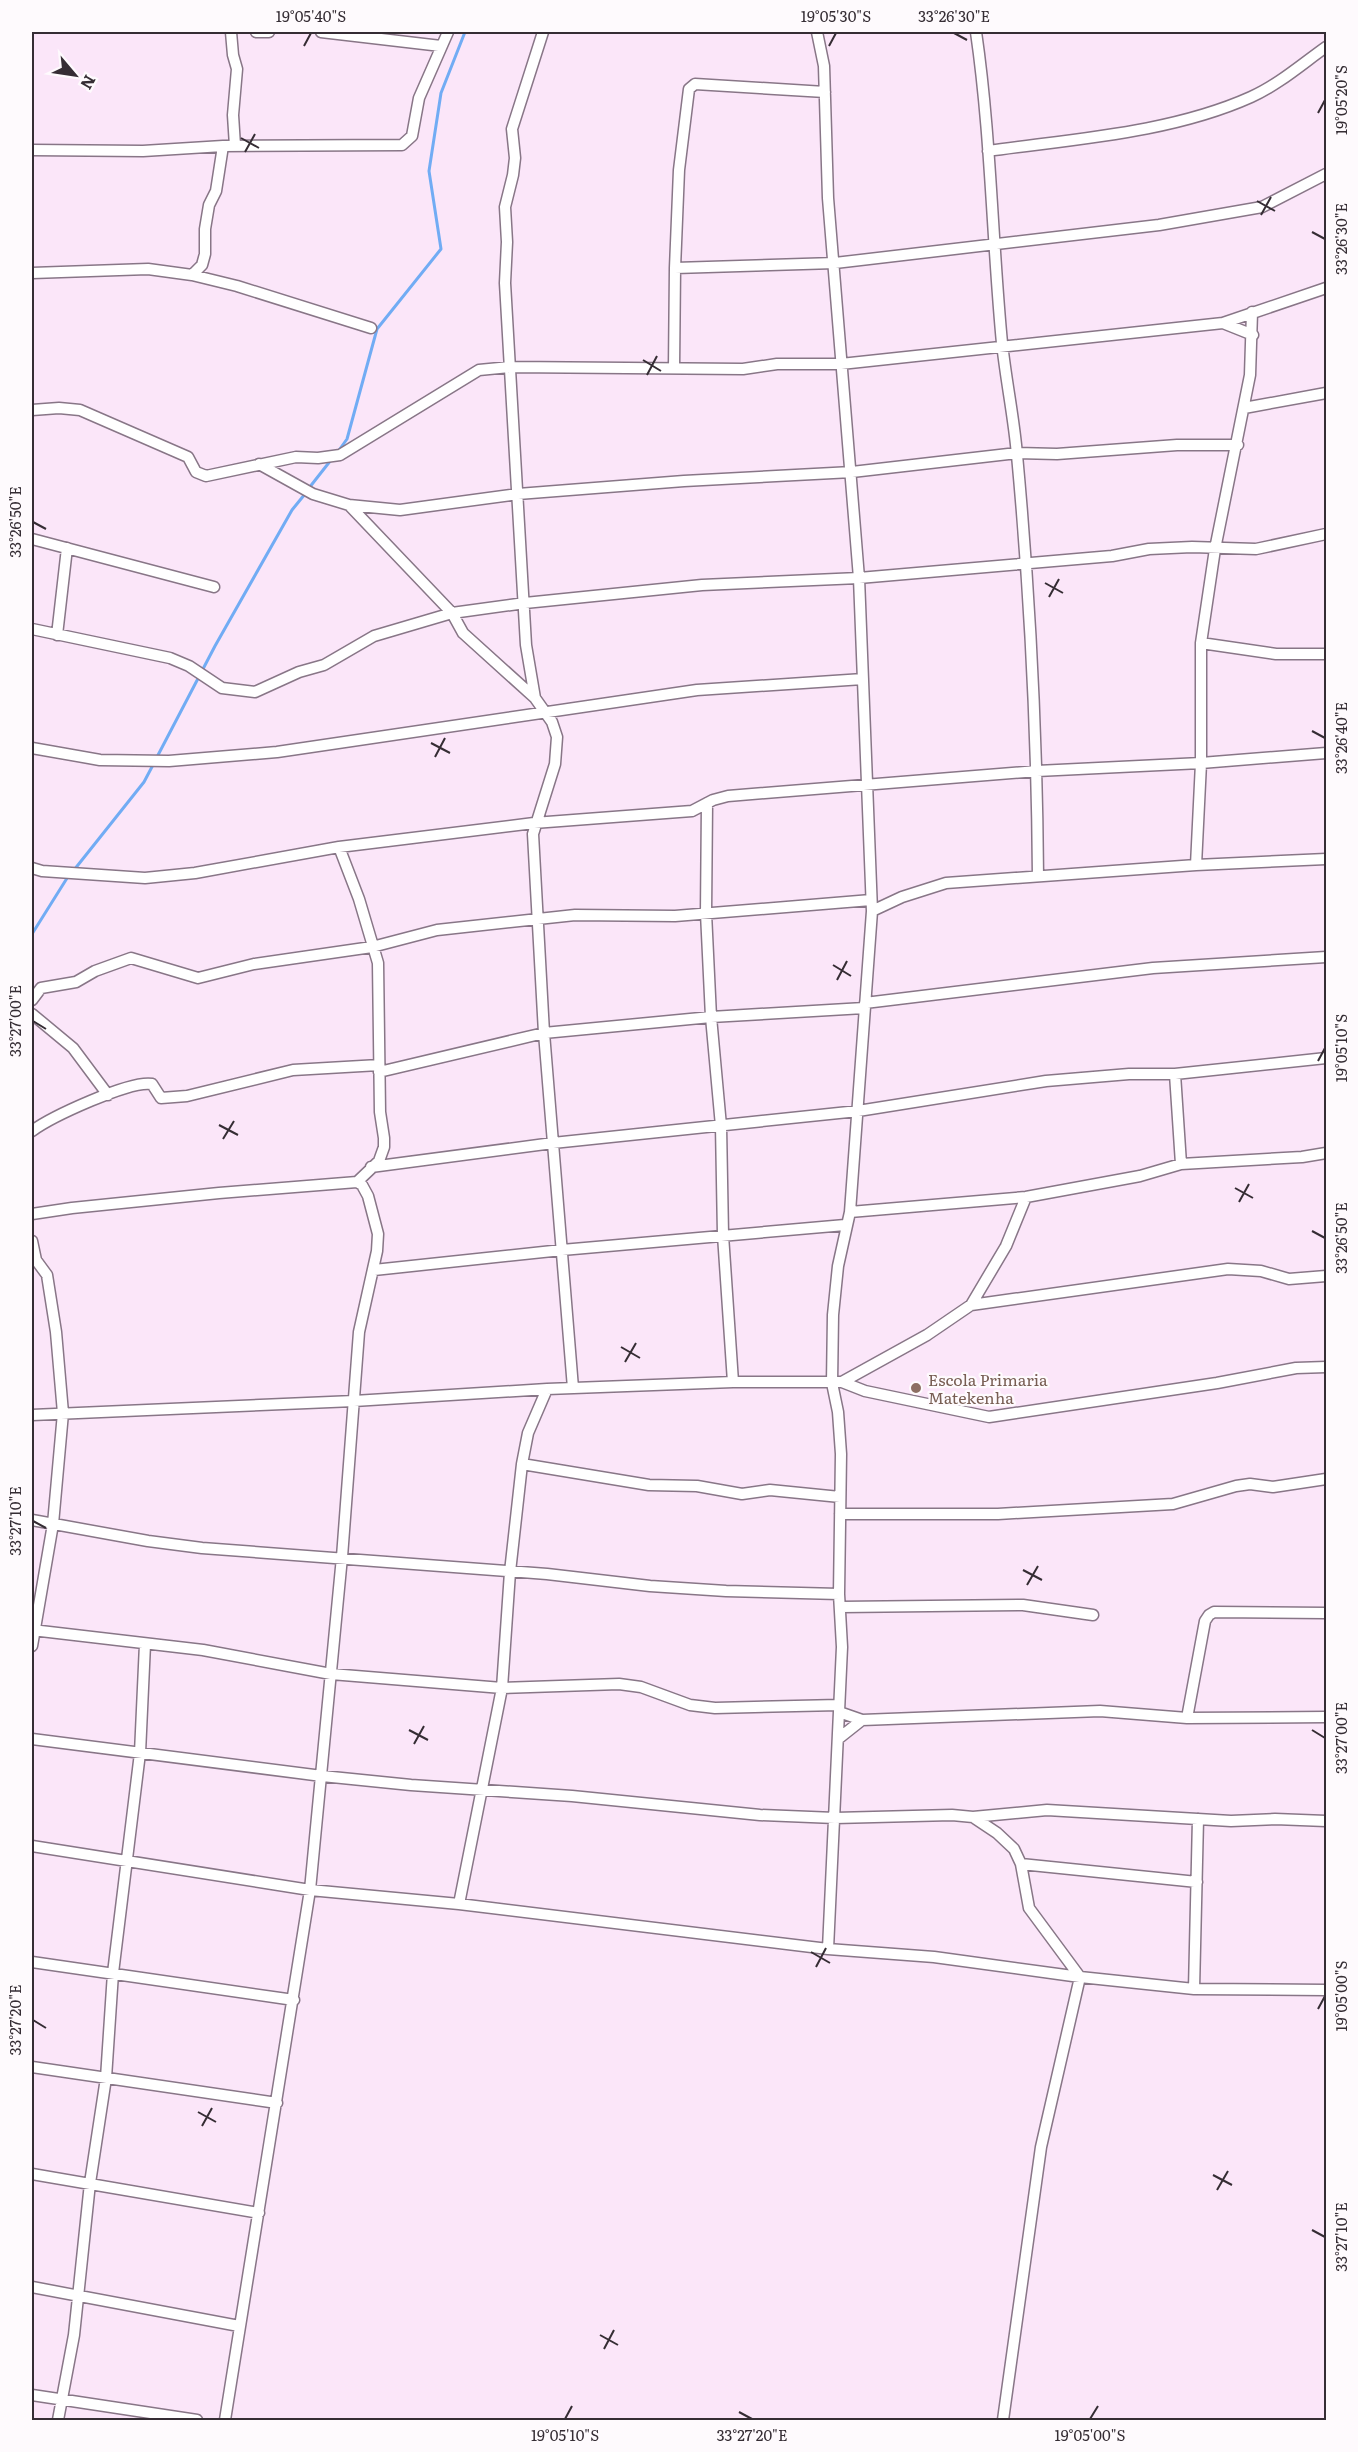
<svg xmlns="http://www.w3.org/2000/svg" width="1358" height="2452" font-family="Literata,serif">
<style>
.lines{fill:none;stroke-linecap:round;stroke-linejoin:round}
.stream{stroke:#71acf4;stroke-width:3}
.street-casing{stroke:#887687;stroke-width:13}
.street{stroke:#fff;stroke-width:10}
.ticks{fill:none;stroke:#352d34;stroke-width:2}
.education-dot{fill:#8d6e63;stroke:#fefafd;stroke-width:2}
.labels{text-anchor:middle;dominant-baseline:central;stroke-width:4.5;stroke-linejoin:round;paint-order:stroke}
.education-label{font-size:16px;fill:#785e54;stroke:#fefafd;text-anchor:start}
.neatline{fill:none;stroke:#352d34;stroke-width:2}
.ticks-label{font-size:15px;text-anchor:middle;fill:#352d34}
</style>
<rect width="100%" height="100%" fill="#fbe6f9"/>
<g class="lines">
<!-- stream -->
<path class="stream" d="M 337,453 L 347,439 L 377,329 L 441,249 L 429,171 L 441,93 L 465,32
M 309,488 L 331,460
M 157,757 L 215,646 L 292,510 L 305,494
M 74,870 L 144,782 L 154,763
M 32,934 L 69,875"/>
<defs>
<path id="street" d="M 231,32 L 233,55 L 237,69 L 233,115 L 235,146
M 256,32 L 269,32
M 321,32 L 441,46
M 543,32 L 512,129 L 515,158 L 513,175 L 505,207 L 507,242 L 505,283 L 526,645 L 535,698 L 552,722 L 557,737 L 555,764 L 533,834 L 544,1033 L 573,1388
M 817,32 L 824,66 L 828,198 L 859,578 L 872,911 L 850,1212 L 838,1266 L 833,1315 L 832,1383 L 838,1412 L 841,1454 L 839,1594 L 842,1647 L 828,1949
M 976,32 C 991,135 992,239 1002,343 C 1006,381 1014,418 1017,455 C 1030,595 1037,736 1038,876
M 32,150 L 143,151 L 223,146 L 402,145 L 412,136 L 419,98 L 448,32
M 988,151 C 1073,139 1171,133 1251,97 C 1278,85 1302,64 1326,47
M 675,268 L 835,263 L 1159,225 L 1262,207 L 1326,174
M 32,273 L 148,269 L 192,275 L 237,286 L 371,328
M 192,275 L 202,265 L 205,254 L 205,229 L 209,205 L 216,191 L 223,146
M 1223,323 L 1253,335
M 674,368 L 675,268 L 679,170 L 689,89 L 695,84 L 825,92
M 1244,408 L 1326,393
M 32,410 L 59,408 L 80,410 L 188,457 L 196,472 L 206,476 L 296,457 L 318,458 L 340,455 L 479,370 L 510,367 L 743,369 L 777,364 L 841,364 L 1223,323 L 1326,288
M 259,464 L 313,494 L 349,505 L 400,510 L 518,494 L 684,481 L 852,472 L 1017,453 L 1057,454 L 1177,445 L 1238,445
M 349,505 L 452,613 L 525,603 L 702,585 L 859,578 L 1112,556 L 1149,549 L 1192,547 L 1256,549 L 1326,534
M 32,539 L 214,587
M 32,629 L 170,658 L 189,666 L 222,688 L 255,692 L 299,672 L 324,665 L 374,636 L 452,613 L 463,633 L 535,698
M 57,635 L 67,548
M 1201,643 L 1276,654 L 1326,654
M 32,748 L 100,760 L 169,761 L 277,752 L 697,690 L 863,679
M 707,803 L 706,913 L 711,1017 L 721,1126 L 723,1235 L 733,1382
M 1196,865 L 1201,763 L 1201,643 L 1215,549 L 1250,375 L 1252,312
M 32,868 L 42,871 L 145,878 L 195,873 L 339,847 L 534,823 L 692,811 L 713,800 L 728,796 L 1037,771 L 1201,763 L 1326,753
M 872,911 L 902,897 L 946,883 L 1196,865 L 1326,859
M 32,1000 L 41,988 L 76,982 L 95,971 L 131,958 L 198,978 L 254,964 L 372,947 L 437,930 L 575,915 L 675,916 L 871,900
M 865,1003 L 1153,968 L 1326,957
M 32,1014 L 73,1048 L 108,1095
M 379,1072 L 544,1033 L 711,1017 L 864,1008
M 1175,1074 L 1181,1164
M 32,1131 C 51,1117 130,1080 152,1084 L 161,1098 L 187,1096 L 293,1070 L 379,1065
M 371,1167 L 553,1143 L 858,1111 L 1046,1081 L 1129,1074 L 1175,1074 L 1326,1058
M 850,1212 L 1026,1197 L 1140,1176 L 1181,1164 L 1302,1157 L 1326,1153
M 32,1214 L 72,1208 L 219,1193 L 357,1182 L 379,1161 L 384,1147 L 384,1138 L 380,1112 L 378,963 L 359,899 L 339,847
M 32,1241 L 36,1260 L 47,1275 L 56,1332 L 63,1413 L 53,1524 L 32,1646
M 374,1270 L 562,1250 L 845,1225
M 971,1305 L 1228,1269 L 1261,1271 L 1289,1279 L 1326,1276
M 842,1382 L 865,1391 L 989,1417 L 1217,1383 L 1296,1368 L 1326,1367
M 32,1415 L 354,1401 L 547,1389 L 733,1382 L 842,1382 L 927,1335 L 971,1305 L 1006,1246 L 1026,1197
M 522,1464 L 649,1485 L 697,1486 L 742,1494 L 770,1490 L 840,1497
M 840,1514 L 998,1514 L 1173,1504 L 1236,1486 L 1250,1484 L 1273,1487 L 1326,1479
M 32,1520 L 148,1541 L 202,1548 L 547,1574 L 650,1586 L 726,1591 L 839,1594
M 841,1607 L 1023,1605 L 1093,1615
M 32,1630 L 203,1650 L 331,1674 L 502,1688 L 619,1684 L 641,1687 L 690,1705 L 715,1708 L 839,1705
M 839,1712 L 862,1720 L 1100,1711 L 1187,1718 L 1326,1717
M 1187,1718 L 1205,1621 L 1209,1615 L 1214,1612 L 1326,1613
M 32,1739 L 322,1776 L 411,1785 L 572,1796 L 760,1815 L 835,1818 L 952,1815 L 973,1817 L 1047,1810 L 1231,1821 L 1275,1819 L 1326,1821
M 838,1739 L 862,1720
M 973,1817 L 997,1833 L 1014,1849 L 1021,1864 L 1029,1908 L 1080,1977 L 1041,2147 L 1003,2420
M 32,1846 L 310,1890 L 459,1904 L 828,1949 L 934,1957 L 1080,1977 L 1194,1989 L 1326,1990
M 1021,1864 L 1197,1882
M 459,1904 L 502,1688 L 510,1572 L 522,1464 L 528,1433 L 547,1389
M 32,1962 L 294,2000
M 1194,1989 L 1198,1819
M 32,2067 L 277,2103
M 32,2174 L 259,2213
M 32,2287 L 239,2326
M 32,2395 L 197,2420
M 58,2420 L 74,2335 L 90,2183 L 106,2078 L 113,1973 L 140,1753 L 145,1644
M 225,2420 L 310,1890 L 342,1557 L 359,1332 L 377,1251 L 378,1234 L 368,1196 L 362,1185 L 357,1182"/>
</defs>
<!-- street casing -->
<use href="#street" class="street-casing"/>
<!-- street -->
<use href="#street" class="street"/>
</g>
<!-- ticks -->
<path class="ticks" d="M 954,33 L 967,40M 304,46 L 311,33M 829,46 L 836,33M 1318,113 L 1325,100M 241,138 L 259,148M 245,152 L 255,134M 1257,201 L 1275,211M 1261,215 L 1271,197M 1312,232 L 1325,239M 643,360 L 661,371M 647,375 L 657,356M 33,522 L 46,529M 1045,583 L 1063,593M 1049,597 L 1059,579M 1312,731 L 1325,738M 431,743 L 450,753M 435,757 L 445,738M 833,965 L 851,976M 837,980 L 847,961M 33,1021 L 46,1029M 1318,1061 L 1325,1048M 219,1125 L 238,1135M 223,1139 L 234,1121M 1235,1188 L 1253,1198M 1239,1202 L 1249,1184M 1312,1231 L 1325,1238M 621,1347 L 640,1358M 625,1362 L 636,1343M 33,1521 L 46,1528M 1023,1570 L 1042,1580M 1027,1585 L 1038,1566M 409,1730 L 428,1740M 1312,1730 L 1325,1738M 414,1744 L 424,1726M 811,1952 L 830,1963M 816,1967 L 826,1948M 1318,2009 L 1325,1996M 33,2020 L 46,2028M 198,2112 L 216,2122M 202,2126 L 212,2108M 1213,2175 L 1232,2185M 1217,2190 L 1228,2171M 1312,2230 L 1325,2237M 600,2335 L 618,2345M 604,2349 L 614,2330M 739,2412 L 752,2419M 565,2419 L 572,2406M 1090,2419 L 1098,2406"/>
<!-- markers -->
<circle class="education-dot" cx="916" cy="1388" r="6"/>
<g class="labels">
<!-- education labels -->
<g class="education-label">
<text x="928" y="1379">Escola Primaria<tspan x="928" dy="18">Matekenha</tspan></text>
</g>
</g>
<!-- border -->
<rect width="1358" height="2452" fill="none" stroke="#fefafd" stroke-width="66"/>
<!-- north arrow -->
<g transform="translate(75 75) rotate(119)" stroke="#fefafd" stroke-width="4.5" paint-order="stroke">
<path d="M0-4.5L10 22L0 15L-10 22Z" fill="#352d34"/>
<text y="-9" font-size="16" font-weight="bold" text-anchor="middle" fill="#352d34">N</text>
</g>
<rect x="33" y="33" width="1292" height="2386" class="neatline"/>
<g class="ticks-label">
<text x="311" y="22">19°05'40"S</text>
<text x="836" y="22">19°05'30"S</text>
<text x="954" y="22">33°26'30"E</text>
<text transform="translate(1342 100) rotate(-90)" y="5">19°05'20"S</text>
<text transform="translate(1342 239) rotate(-90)" y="5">33°26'30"E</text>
<text transform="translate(16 522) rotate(-90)" y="5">33°26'50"E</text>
<text transform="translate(1342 738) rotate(-90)" y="5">33°26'40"E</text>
<text transform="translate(16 1021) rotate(-90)" y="5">33°27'00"E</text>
<text transform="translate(1342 1048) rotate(-90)" y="5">19°05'10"S</text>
<text transform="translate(1342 1238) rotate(-90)" y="5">33°26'50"E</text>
<text transform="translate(16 1521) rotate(-90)" y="5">33°27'10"E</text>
<text transform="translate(1342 1738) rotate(-90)" y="5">33°27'00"E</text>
<text transform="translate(1342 1996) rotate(-90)" y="5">19°05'00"S</text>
<text transform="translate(16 2020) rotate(-90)" y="5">33°27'20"E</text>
<text transform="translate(1342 2237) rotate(-90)" y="5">33°27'10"E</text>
<text x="565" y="2441">19°05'10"S</text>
<text x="752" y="2441">33°27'20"E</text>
<text x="1090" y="2441">19°05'00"S</text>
</g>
</svg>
